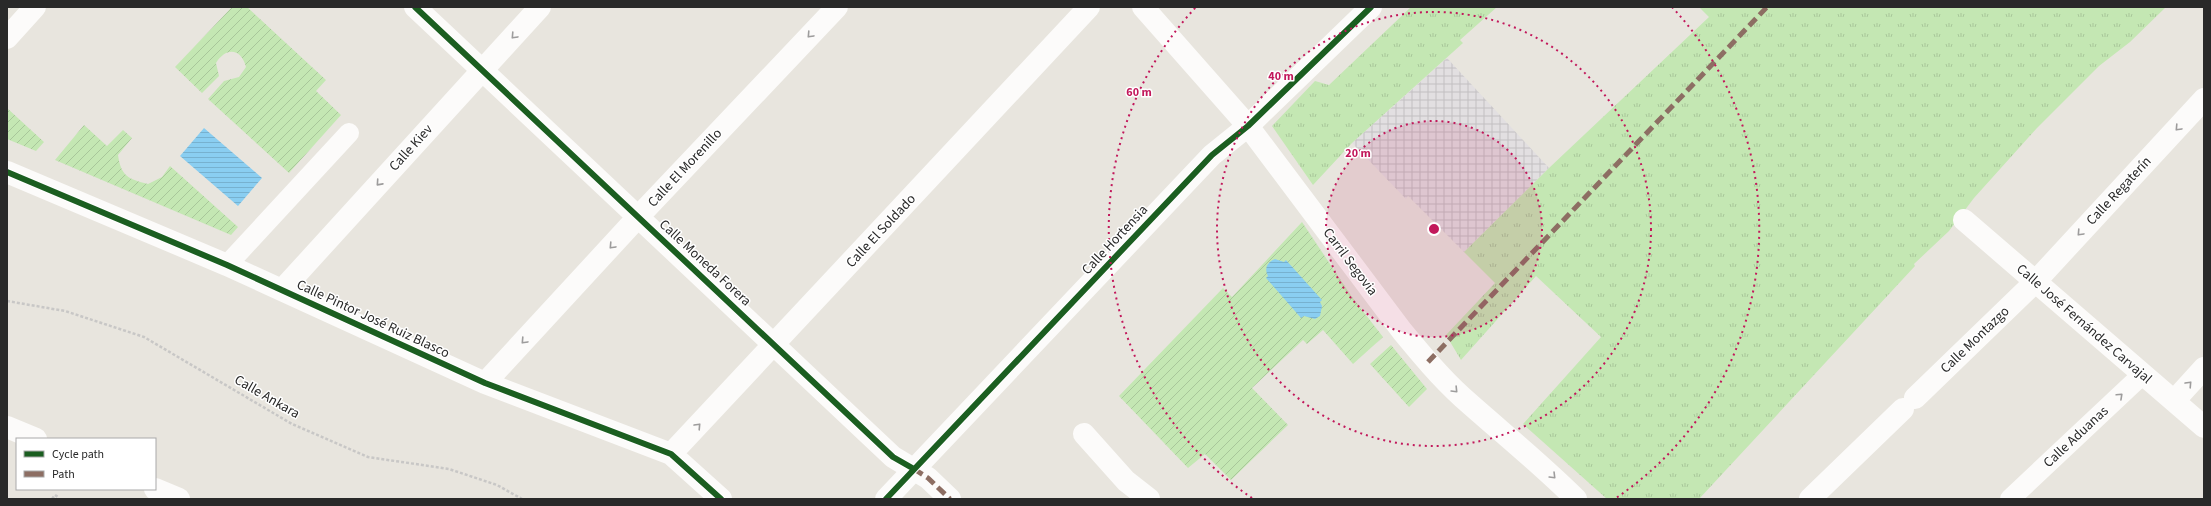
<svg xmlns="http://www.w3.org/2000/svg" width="2211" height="506" font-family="'Source Sans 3',sans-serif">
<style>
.industrial{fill:url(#industrial-grid)}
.grass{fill:url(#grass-tufts)}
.garden{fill:url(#garden-furrows)}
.water{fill:url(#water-rules)}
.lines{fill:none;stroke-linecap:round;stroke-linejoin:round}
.path{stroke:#c8c7c6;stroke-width:2.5;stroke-dasharray:3 2;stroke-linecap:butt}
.lane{stroke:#fcfbfa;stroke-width:20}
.street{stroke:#fcfbfa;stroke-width:22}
.quiet{stroke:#8d6e63;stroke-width:5;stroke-dasharray:10 5;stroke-linecap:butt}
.cycleway-casing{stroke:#fff;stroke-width:8}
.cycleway{stroke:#1b5e20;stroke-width:6}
.oneway{stroke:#9d9c9c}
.ring{fill:none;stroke:#c2185b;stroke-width:2;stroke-dasharray:2 4}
.labels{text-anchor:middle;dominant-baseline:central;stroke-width:3;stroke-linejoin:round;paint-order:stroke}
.street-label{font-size:14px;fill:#292929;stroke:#fff}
.centre{fill:#c2185b;stroke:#fff;stroke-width:2}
.ring-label{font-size:12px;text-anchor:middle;font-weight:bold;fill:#c2185b;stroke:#fff;stroke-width:3;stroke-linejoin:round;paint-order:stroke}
</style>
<defs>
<pattern id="industrial-grid" width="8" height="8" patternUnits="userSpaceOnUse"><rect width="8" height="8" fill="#e2dfe1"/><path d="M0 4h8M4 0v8" fill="none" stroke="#c2bfc1"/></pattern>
<pattern id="grass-tufts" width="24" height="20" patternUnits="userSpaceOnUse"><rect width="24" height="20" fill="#c4e7b3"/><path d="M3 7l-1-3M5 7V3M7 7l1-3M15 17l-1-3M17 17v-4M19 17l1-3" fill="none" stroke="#a8c69a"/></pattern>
<pattern id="garden-furrows" width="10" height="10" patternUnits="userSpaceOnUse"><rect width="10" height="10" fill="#c4e7b3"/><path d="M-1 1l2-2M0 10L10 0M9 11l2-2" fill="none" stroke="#a8c69a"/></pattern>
<pattern id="water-rules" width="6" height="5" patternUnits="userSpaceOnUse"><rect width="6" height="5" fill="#8acef1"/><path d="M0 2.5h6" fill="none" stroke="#77b1cf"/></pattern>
</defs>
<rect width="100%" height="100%" fill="#e8e5de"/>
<!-- industrial -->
<path class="industrial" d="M 1447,58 L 1549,168 L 1464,252 L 1408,196 L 1406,199 L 1352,143 Z"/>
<!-- grass -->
<path class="grass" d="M 1411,7 L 1497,7 L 1460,40 L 1463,43 L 1352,143 L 1313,185 L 1272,126 L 1315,81 L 1329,85 Z
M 1699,7 L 2166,7 L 2130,42 L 2099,66 L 2037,128 L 1974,198 L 1949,231 L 1914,264 L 1915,266 L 1699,499 L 1607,499 L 1523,424 L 1601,337 L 1536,276 L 1461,360 L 1446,335 L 1495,283 L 1464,252 L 1549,168 L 1709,17 Z"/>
<!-- garden -->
<path class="garden" d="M 232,7 L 247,7 L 326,80 L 316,91 L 341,115 L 289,173 L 208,99 L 224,81 L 239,77 L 246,67 C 241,48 226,47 216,63 L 219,76 L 202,93 L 175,67 Z
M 7,108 L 44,142 L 36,151 L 7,139 Z
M 84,125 L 107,146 L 123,130 L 132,138 L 118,155 C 121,176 128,179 148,184 L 162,177 L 170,166 L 238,227 L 231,235 L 55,160 Z
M 1302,222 L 1352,297 L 1383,337 L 1353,364 L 1323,330 L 1307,344 L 1303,340 L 1252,388 L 1288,425 L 1231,480 L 1205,454 L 1188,468 L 1119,396 L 1223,288 L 1232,297 Z
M 1391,345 L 1427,389 L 1409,407 L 1370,364 Z"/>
<!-- water -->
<path class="water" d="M 204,128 L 262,178 L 238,206 L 180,156 Z
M 1275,259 L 1284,262 L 1286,260 L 1322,300 L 1320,302 L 1322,306 L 1320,316 L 1315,319 L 1304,316 L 1301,318 L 1266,278 L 1268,276 C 1264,268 1267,262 1275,259 Z"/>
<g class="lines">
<!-- path -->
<path class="path" d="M 7,301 L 65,311 L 144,337 L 292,424 L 368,457 L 449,469 L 497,485 L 522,499
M 52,499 L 55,495 L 58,497"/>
<!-- lane -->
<path class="lane" d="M 227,265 L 349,133
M 2010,499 L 2143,374"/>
<!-- street -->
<path class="street" d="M 415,7 L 893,457 L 928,478 L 950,499
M 1143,7 L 1248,126 L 1402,331 C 1421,354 1440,377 1462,397 C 1500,431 1540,463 1576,499
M 7,38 L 35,7
M 7,172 L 227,265 L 485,383 L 671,454 L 721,499
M 1964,220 L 2204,427
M 282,290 L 540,7
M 485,383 L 638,217 L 837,7
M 1915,398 L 2035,282 L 2204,99
M 2174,401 L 2204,368
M 7,427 L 36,439
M 1084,434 L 1126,481 L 1149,499
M 671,454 L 1089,7
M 155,489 L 179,499
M 886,499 L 1212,155 L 1248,126 L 1371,7
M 1810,499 L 1903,409"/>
<!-- quiet -->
<path class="quiet" d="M 1428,362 L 1767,7
M 914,469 L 928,478 L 950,499"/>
<defs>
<path id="cycleway" d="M 415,7 L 893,457 L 914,469
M 7,172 L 227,265 L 485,383 L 671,454 L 721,499
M 886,499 L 1212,155 L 1248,126 L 1371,7"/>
</defs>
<!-- cycleway casing -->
<use href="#cycleway" class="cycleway-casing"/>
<!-- cycleway -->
<use href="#cycleway" class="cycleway"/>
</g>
<!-- one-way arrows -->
<defs><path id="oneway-chevron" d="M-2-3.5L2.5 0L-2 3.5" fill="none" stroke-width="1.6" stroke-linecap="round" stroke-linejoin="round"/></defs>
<g class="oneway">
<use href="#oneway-chevron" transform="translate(810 35) rotate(133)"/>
<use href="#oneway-chevron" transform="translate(514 36) rotate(133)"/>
<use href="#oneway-chevron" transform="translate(2178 128) rotate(133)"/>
<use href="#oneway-chevron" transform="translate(379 183) rotate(132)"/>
<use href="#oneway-chevron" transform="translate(2080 233) rotate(133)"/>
<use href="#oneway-chevron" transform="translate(612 246) rotate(133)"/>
<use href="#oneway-chevron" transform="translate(524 341) rotate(133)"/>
<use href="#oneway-chevron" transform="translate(2189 384) rotate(-47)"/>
<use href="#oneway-chevron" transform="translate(1455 390) rotate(46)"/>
<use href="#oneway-chevron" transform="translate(2120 396) rotate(-43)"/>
<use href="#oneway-chevron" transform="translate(698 426) rotate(-47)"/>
<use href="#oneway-chevron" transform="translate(1553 476) rotate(45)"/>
</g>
<!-- distance rings -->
<circle cx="1434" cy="229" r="108" fill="#c2185b" fill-opacity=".12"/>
<g class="ring">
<circle cx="1434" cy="229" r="108"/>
<circle cx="1434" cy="229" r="217"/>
<path d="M1252 498A325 325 0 0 1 1196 7M1672 7A325 325 0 0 1 1616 498"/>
</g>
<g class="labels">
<!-- street labels -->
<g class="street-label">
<text transform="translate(411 148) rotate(-48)">Calle Kiev</text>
<text transform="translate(685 168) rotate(-47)">Calle El Morenillo</text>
<text transform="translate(2119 191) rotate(-47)">Calle Regaterín</text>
<text transform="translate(881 231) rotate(-47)">Calle El Soldado</text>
<text transform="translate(1115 240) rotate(-47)">Calle Hortensia</text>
<text transform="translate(1350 262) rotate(53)">Carril Segovia</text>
<text transform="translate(705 263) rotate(43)">Calle Moneda Forera</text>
<text transform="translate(373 319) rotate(25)">Calle Pintor José Ruiz Blasco</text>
<text transform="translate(2084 324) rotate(41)">Calle José Fernández Carvajal</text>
<text transform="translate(1975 340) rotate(-44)">Calle Montazgo</text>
<text transform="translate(267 397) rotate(30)">Calle Ankara</text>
<text transform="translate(2076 437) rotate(-43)">Calle Aduanas</text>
</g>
</g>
<circle cx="1434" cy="229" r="6" class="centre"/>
<g class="ring-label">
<text x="1281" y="80">40 m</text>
<text x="1139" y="96">60 m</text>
<text x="1358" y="157">20 m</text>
</g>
<!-- border -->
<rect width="2211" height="506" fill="none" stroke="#292929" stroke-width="16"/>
<!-- legend -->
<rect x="16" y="438" width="140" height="52" fill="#ffffff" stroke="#a9a9a9"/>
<rect x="24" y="451" width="20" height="6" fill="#1b5e20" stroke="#a9a9a9"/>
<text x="52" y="458" font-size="12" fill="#292929">Cycle path</text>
<rect x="24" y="471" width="20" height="6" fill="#8d6e63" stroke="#a9a9a9"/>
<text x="52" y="478" font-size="12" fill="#292929">Path</text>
</svg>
